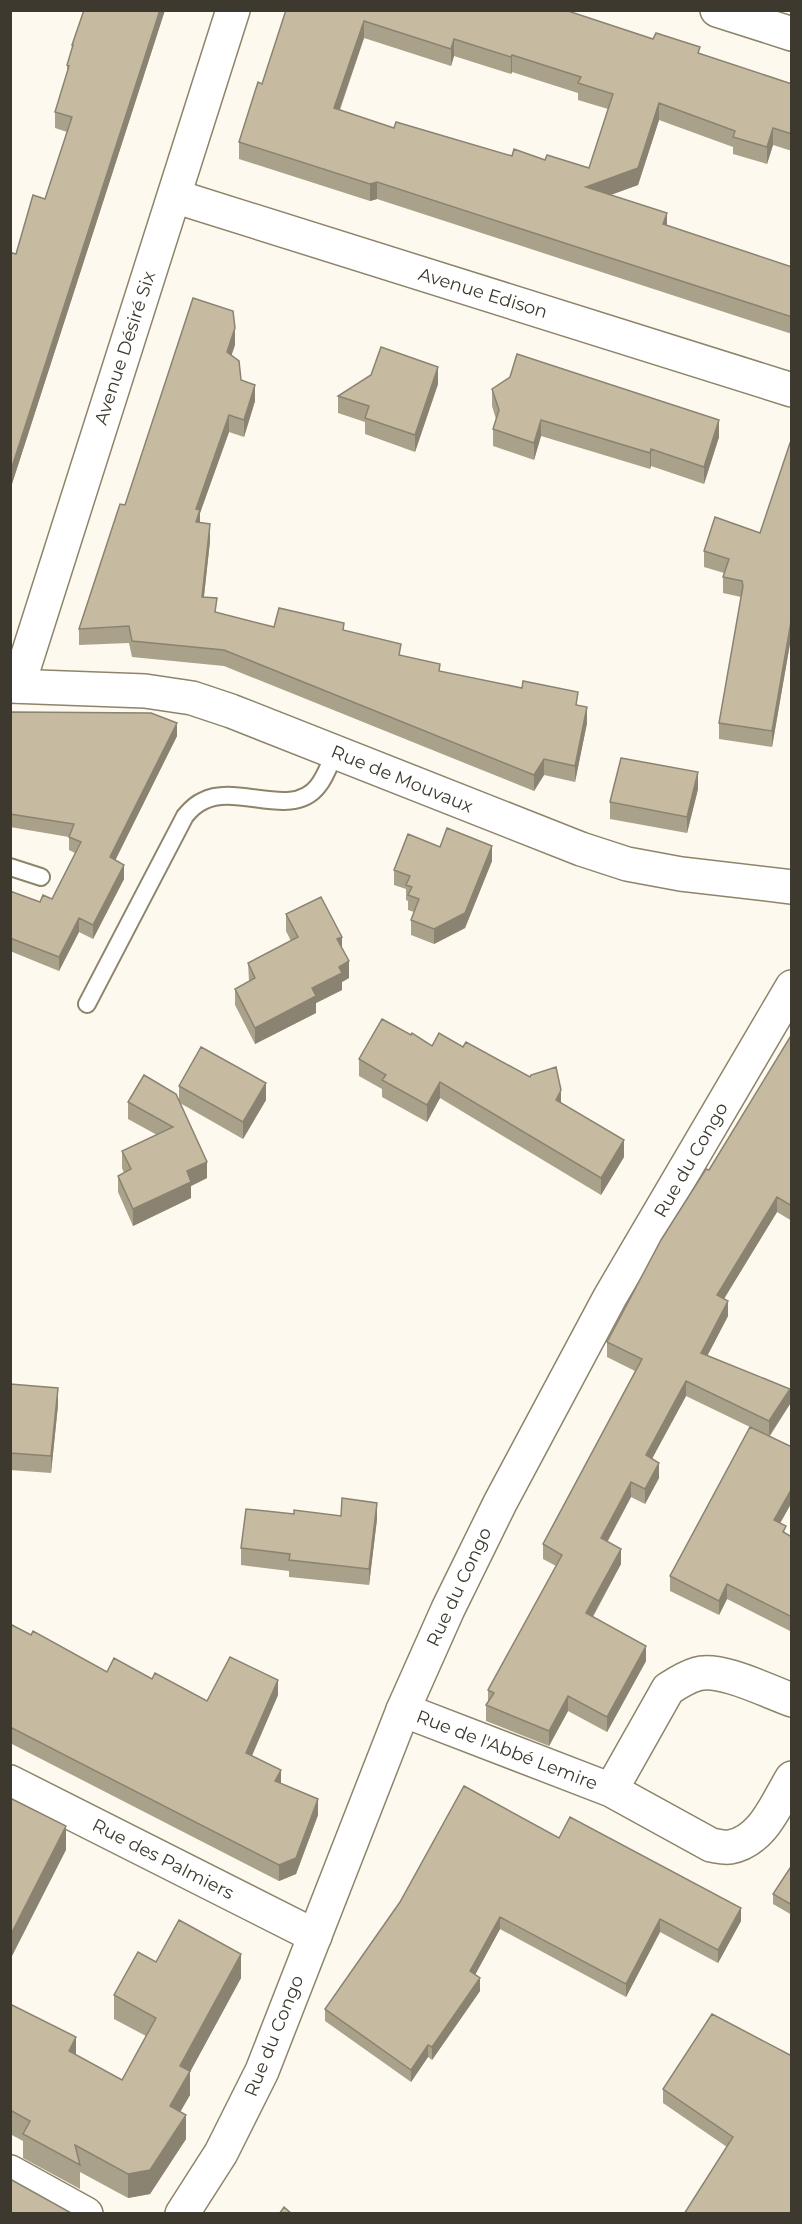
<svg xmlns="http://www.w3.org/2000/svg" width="802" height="2224" font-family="Montserrat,sans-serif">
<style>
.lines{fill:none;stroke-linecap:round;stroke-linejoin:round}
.lane-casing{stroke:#8e846b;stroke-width:20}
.street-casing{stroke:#8e846b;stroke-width:36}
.secondary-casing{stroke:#8e846b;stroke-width:36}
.lane{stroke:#fff;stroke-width:16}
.street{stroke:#fff;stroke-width:33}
.secondary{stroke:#fff;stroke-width:33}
.wall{fill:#aaa18a;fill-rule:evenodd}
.shaded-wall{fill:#8b8371}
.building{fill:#c6bba1;stroke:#8b8371;stroke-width:1.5;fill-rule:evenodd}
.labels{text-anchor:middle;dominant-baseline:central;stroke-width:4.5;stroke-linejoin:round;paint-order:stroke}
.street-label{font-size:18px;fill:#3d392e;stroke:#fff}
</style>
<rect width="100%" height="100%" fill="#fdf9ee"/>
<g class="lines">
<defs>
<path id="lane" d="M 10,867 L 41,877
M 87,1004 L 185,816 C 190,810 196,804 203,801 C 237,783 292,820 318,786 C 326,776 330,763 335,752"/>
<path id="street" d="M 717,10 L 792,34
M 174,196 L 792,390
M 18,686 L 233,10
M 792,1700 C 769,1692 721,1667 697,1674 C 687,1677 677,1683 668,1689 L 611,1790 L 711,1845 C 717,1846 724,1848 730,1847 C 763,1841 776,1804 792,1778
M 403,1710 L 611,1790
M 10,1782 L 315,1936
M 10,2172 L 86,2214"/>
<path id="secondary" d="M 10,686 L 145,691 L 192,698 L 231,711 L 581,849 L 627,864 L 681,874 L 792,887
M 182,2214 L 221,2153 L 262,2071 L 403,1710 L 448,1609 L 500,1503 L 610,1297 L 792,987"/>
</defs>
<!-- lane casing -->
<use href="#lane" class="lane-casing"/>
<!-- street casing -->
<use href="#street" class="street-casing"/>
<!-- secondary casing -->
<use href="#secondary" class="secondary-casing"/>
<!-- lane -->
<use href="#lane" class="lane"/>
<!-- street -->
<use href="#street" class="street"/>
<!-- secondary -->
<use href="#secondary" class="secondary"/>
</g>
<!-- wall -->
<path class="wall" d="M 165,10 L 10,490 L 10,258 L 16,254 L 45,199 L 67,132 L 55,128 L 55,112 L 67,73 L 67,65 L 72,51 L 72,45 Z
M 286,10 L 653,39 L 792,84 L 792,151 L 773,145 L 767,164 L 733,154 L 733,147 L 659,120 L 638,185 L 610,195 L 667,226 L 792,267 L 792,334 L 377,199 L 370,201 L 239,159 L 239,142 L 262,84 ZM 364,38 L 451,66 L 454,56 L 511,74 L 512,72 L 578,93 L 578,100 L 608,109 L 589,168 L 545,160 L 512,156 L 394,128 L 340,110 Z
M 235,345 L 231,355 L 241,380 L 255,401 L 244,437 L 229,432 L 200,513 L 200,523 L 210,541 L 204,597 L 217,613 L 274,627 L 344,630 L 401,656 L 440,671 L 578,705 L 587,723 L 575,782 L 544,775 L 534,791 L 224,666 L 132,657 L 129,643 L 79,645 L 79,629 L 125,505 Z
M 438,384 L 415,452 L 365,434 L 365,422 L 338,413 L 338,396 Z
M 492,389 L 719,437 L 704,484 L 651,466 L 650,469 L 541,436 L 534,460 L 493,446 L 493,429 L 496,419 L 492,406 Z
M 792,444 L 792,632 L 772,747 L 719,739 L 719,723 L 741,597 L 723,593 L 723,577 L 724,573 L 704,567 L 704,551 L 760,533 Z
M 10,712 L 177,736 L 115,860 L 124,879 L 93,939 L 79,932 L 59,971 L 10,951 L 10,891 L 40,902 L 52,899 L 75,853 L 69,850 L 69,837 L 10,827 Z
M 698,789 L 687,833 L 610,819 L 610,802 Z
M 440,847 L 492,861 L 465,928 L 434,944 L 411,935 L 411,920 L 414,912 L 408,910 L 408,901 L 406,900 L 406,889 L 394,885 L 394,870 Z
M 286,914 L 342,950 L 349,978 L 342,982 L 342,990 L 316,1003 L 316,1013 L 255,1044 L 235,1005 L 235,989 L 249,981 L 248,963 L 291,941 L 286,931 Z
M 792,1034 L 792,1221 L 777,1212 L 724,1299 L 728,1316 L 707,1356 L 790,1404 L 770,1436 L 792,1447 L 792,1502 L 780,1523 L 786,1534 L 792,1537 L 792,1632 L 727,1599 L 719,1615 L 670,1591 L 670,1576 L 750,1427 L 686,1396 L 652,1458 L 659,1478 L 645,1504 L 631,1497 L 608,1541 L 621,1564 L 593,1617 L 646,1661 L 607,1732 L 568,1711 L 549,1746 L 486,1721 L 486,1705 L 488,1703 L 488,1690 L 556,1566 L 543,1559 L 543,1544 L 635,1371 L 607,1357 L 607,1342 L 709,1170 Z
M 411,1035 L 432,1046 L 561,1103 L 624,1157 L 601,1195 L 440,1098 L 427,1122 L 382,1097 L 382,1089 L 359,1076 L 359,1059 Z
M 179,1086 L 266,1100 L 243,1139 L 180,1103 L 207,1178 L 191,1186 L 191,1198 L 133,1226 L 118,1192 L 118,1176 L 124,1173 L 122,1168 L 122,1151 L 157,1135 L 128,1119 L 128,1102 L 179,1101 Z
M 10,1384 L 58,1405 L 51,1473 L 10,1470 Z
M 294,1514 L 377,1519 L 369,1585 L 289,1577 L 289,1571 L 241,1565 L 241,1548 Z
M 10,1624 L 107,1672 L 152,1679 L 207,1701 L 278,1695 L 252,1756 L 281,1784 L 318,1815 L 296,1874 L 279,1881 L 10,1743 Z
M 559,1838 L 741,1921 L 718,1963 L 660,1932 L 626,1997 L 500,1929 L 475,1975 L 480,1991 L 432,2060 L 428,2057 L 411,2082 L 325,2021 L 325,2009 Z
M 792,1865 L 792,1915 L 773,1904 L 773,1894 Z
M 156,1962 L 241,1978 L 190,2072 L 190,2095 L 180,2111 L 186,2139 L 150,2194 L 128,2198 L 80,2172 L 80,2189 L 23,2158 L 23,2141 L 10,2134 L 10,2004 L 76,2055 L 122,2080 L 146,2036 L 114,2019 L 114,1995 Z
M 792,2056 L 727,2147 L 663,2103 L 663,2089 Z"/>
<!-- shaded-wall -->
<path class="shaded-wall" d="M 160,10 L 165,10 L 10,490 L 10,473 Z
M 364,21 L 364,38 L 334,125 L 334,108 Z
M 454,39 L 454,56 L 451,66 L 451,49 Z
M 512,55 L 512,72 L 511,74 L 511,57 Z
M 659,103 L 659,120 L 638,185 L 586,204 L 586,187 Z
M 773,128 L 773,145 L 767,164 L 767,147 Z
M 377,182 L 377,199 L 370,201 L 370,184 Z
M 667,213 L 667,230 L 663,224 Z
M 235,328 L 235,345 L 227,369 L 227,352 Z
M 438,367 L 438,384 L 415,452 L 415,435 Z
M 255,385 L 255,401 L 244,437 L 244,420 Z
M 229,415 L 229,432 L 200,513 L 200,526 L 196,538 L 196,509 Z
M 541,420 L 541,436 L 534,460 L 534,443 Z
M 719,420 L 719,437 L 704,484 L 704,467 Z
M 651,449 L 651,466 L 650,469 L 650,453 Z
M 210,524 L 210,541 L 202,613 L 202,597 Z
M 792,616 L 792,632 L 772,747 L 772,731 Z
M 587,707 L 587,723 L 575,782 L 575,766 Z
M 177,723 L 177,736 L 110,871 L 110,857 Z
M 544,759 L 544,775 L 534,791 L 534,775 Z
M 698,772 L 698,789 L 687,833 L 687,817 Z
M 492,846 L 492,861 L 465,928 L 434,944 L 434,929 Z
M 124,865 L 124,879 L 93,939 L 93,925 Z
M 79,918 L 79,932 L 59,971 L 59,957 Z
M 342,937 L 342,953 L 337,939 Z
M 349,961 L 349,978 L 342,982 L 342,990 L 316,1003 L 316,1013 L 255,1044 L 255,1028 L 312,988 L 339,967 Z
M 440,1082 L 440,1098 L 427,1122 L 427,1105 Z
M 266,1083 L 266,1100 L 243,1139 L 243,1122 Z
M 561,1090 L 561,1107 L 556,1100 Z
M 624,1140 L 624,1157 L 601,1195 L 601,1178 Z
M 207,1162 L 207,1178 L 191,1186 L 191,1198 L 133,1226 L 133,1209 L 187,1171 Z
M 777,1197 L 777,1212 L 717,1310 L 717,1295 Z
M 728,1301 L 728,1316 L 701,1368 L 701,1353 Z
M 686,1381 L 686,1396 L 646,1470 L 646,1455 Z
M 58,1388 L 58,1405 L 51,1473 L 51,1456 Z
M 790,1389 L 790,1404 L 769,1436 L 769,1421 Z
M 659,1463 L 659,1478 L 645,1504 L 645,1489 Z
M 631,1482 L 631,1497 L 601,1553 L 601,1538 Z
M 792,1488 L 792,1502 L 774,1534 L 774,1520 Z
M 377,1503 L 377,1519 L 369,1585 L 369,1569 Z
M 621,1549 L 621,1564 L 586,1628 L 586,1613 Z
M 727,1584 L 727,1599 L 719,1615 L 719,1601 Z
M 646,1646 L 646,1661 L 607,1732 L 607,1717 Z
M 278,1680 L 278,1695 L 246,1769 L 246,1753 Z
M 568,1696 L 568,1711 L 549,1746 L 549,1731 Z
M 281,1770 L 281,1785 L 275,1781 Z
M 318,1799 L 318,1815 L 296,1874 L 279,1881 L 279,1865 Z
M 66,1826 L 66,1850 L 10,1960 L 10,1936 Z
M 741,1908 L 741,1921 L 718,1963 L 718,1950 Z
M 500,1917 L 500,1929 L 470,1984 L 470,1971 Z
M 660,1919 L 660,1932 L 626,1997 L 626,1984 Z
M 241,1954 L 241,1978 L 190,2072 L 190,2095 L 170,2130 L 170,2106 L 180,2066 Z
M 480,1978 L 480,1991 L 432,2060 L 432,2047 Z
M 76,2037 L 76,2061 L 69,2051 Z
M 428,2045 L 428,2057 L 411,2082 L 411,2070 Z
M 186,2115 L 186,2139 L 150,2194 L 128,2198 L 128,2174 Z"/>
<!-- building -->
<path class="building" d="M 84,10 L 160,10 L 10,473 L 10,258 L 12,253 L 16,254 L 33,195 L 45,199 L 72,117 L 55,112 L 69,66 L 67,65 L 73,45 L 72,45 Z
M 286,10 L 565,10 L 653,39 L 656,33 L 700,47 L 698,53 L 792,84 L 792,134 L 773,128 L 767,147 L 733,137 L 735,131 L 659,103 L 638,168 L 586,187 L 667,213 L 663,224 L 792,267 L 792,317 L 377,182 L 370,184 L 239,142 L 258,82 L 262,84 ZM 364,21 L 451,49 L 454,39 L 511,57 L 512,55 L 581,77 L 578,83 L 613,94 L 589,168 L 547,155 L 545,160 L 514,149 L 512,156 L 396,122 L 394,128 L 334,108 Z
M 193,298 L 233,311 L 235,328 L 227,352 L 239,361 L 241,380 L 255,385 L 244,420 L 229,415 L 196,509 L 200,510 L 196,522 L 210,524 L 202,597 L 217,598 L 215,612 L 274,627 L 279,608 L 344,623 L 343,630 L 401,644 L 399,655 L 440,664 L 439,671 L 522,688 L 523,681 L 578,692 L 576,705 L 587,707 L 575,766 L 544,759 L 534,775 L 224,650 L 132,641 L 129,626 L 79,629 L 120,504 L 125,505 Z
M 381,347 L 438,367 L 415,435 L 365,418 L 369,406 L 338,396 L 371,375 Z
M 517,354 L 719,420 L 704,467 L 651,449 L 650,453 L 541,420 L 534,443 L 493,429 L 499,410 L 492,389 L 510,377 Z
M 790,443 L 792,444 L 792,616 L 772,731 L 719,723 L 743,586 L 742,581 L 723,577 L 729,559 L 704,551 L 715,517 L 760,533 Z
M 10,712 L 151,713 L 177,723 L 110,857 L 124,865 L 93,925 L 79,918 L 59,957 L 10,938 L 10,891 L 40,902 L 43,895 L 52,899 L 81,842 L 69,837 L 74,824 L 10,814 Z
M 621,758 L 698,772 L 687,817 L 610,802 Z
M 447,828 L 492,846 L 465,913 L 434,929 L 411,920 L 419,899 L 408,895 L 412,887 L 406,885 L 410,876 L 394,870 L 408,834 L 440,847 Z
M 321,897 L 342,937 L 337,939 L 349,961 L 339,967 L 342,973 L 312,988 L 316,996 L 255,1028 L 235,989 L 255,978 L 248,963 L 298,937 L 286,914 Z
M 382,1019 L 411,1035 L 412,1033 L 432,1046 L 439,1033 L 463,1047 L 466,1042 L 530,1077 L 531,1075 L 556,1067 L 561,1090 L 556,1100 L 624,1140 L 601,1178 L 440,1082 L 427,1105 L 382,1080 L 386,1075 L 359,1059 Z
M 792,1034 L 792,1206 L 777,1197 L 717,1295 L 728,1301 L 701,1353 L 790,1389 L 769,1421 L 686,1381 L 646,1455 L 659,1463 L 645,1489 L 631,1482 L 601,1538 L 621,1549 L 586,1613 L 646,1646 L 607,1717 L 568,1696 L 549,1731 L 486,1705 L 494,1693 L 488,1690 L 562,1555 L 543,1544 L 642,1359 L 607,1342 L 661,1240 L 706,1169 L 709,1170 Z
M 201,1047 L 266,1083 L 243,1122 L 179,1086 Z
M 144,1075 L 176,1094 L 207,1162 L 187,1171 L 191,1182 L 133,1209 L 118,1176 L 131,1169 L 122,1151 L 173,1127 L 128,1102 Z
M 10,1384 L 58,1388 L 51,1456 L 10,1453 Z
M 750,1427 L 792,1447 L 791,1458 L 792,1458 L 792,1488 L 774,1520 L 786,1526 L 783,1532 L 792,1537 L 792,1617 L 727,1584 L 719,1601 L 670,1576 Z
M 342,1498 L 377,1503 L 369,1569 L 289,1560 L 290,1554 L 241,1548 L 246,1509 L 294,1514 L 294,1510 L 341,1516 Z
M 10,1624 L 31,1635 L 33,1631 L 107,1672 L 114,1658 L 152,1679 L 155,1673 L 207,1701 L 230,1657 L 278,1680 L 246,1753 L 281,1770 L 275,1781 L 318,1799 L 296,1858 L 279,1865 L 10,1727 Z
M 464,1786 L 559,1838 L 570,1817 L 741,1908 L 718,1950 L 660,1919 L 626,1984 L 500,1917 L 470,1971 L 480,1978 L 432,2047 L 428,2045 L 411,2070 L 325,2009 L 400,1902 Z
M 10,1798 L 66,1826 L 10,1936 Z
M 792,1865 L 792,1905 L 773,1894 Z
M 179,1920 L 241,1954 L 180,2066 L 190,2071 L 170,2106 L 186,2115 L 150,2170 L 128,2174 L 75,2145 L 80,2165 L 23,2134 L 30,2121 L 10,2110 L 10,2004 L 76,2037 L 69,2051 L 122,2080 L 156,2018 L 114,1995 L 138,1952 L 156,1962 Z
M 712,2014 L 792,2056 L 792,2214 L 684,2214 L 733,2137 L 663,2089 Z
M 10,2179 L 73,2214 L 10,2214 Z
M 284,2207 L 292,2214 L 279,2214 Z"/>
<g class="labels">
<!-- street labels -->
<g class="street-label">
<text transform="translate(483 293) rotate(17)">Avenue Edison</text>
<text transform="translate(125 348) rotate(-72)">Avenue Désiré Six</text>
<text transform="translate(402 779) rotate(22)">Rue de Mouvaux</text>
<text transform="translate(691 1160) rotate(-60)">Rue du Congo</text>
<text transform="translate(459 1587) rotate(-65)">Rue du Congo</text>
<text transform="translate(507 1750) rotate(21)">Rue de l'Abbé Lemire</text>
<text transform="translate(163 1859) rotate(27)">Rue des Palmiers</text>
<text transform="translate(274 2036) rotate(-68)">Rue du Congo</text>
</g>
</g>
<!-- border -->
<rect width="802" height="2224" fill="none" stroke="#3d392e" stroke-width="24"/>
</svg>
